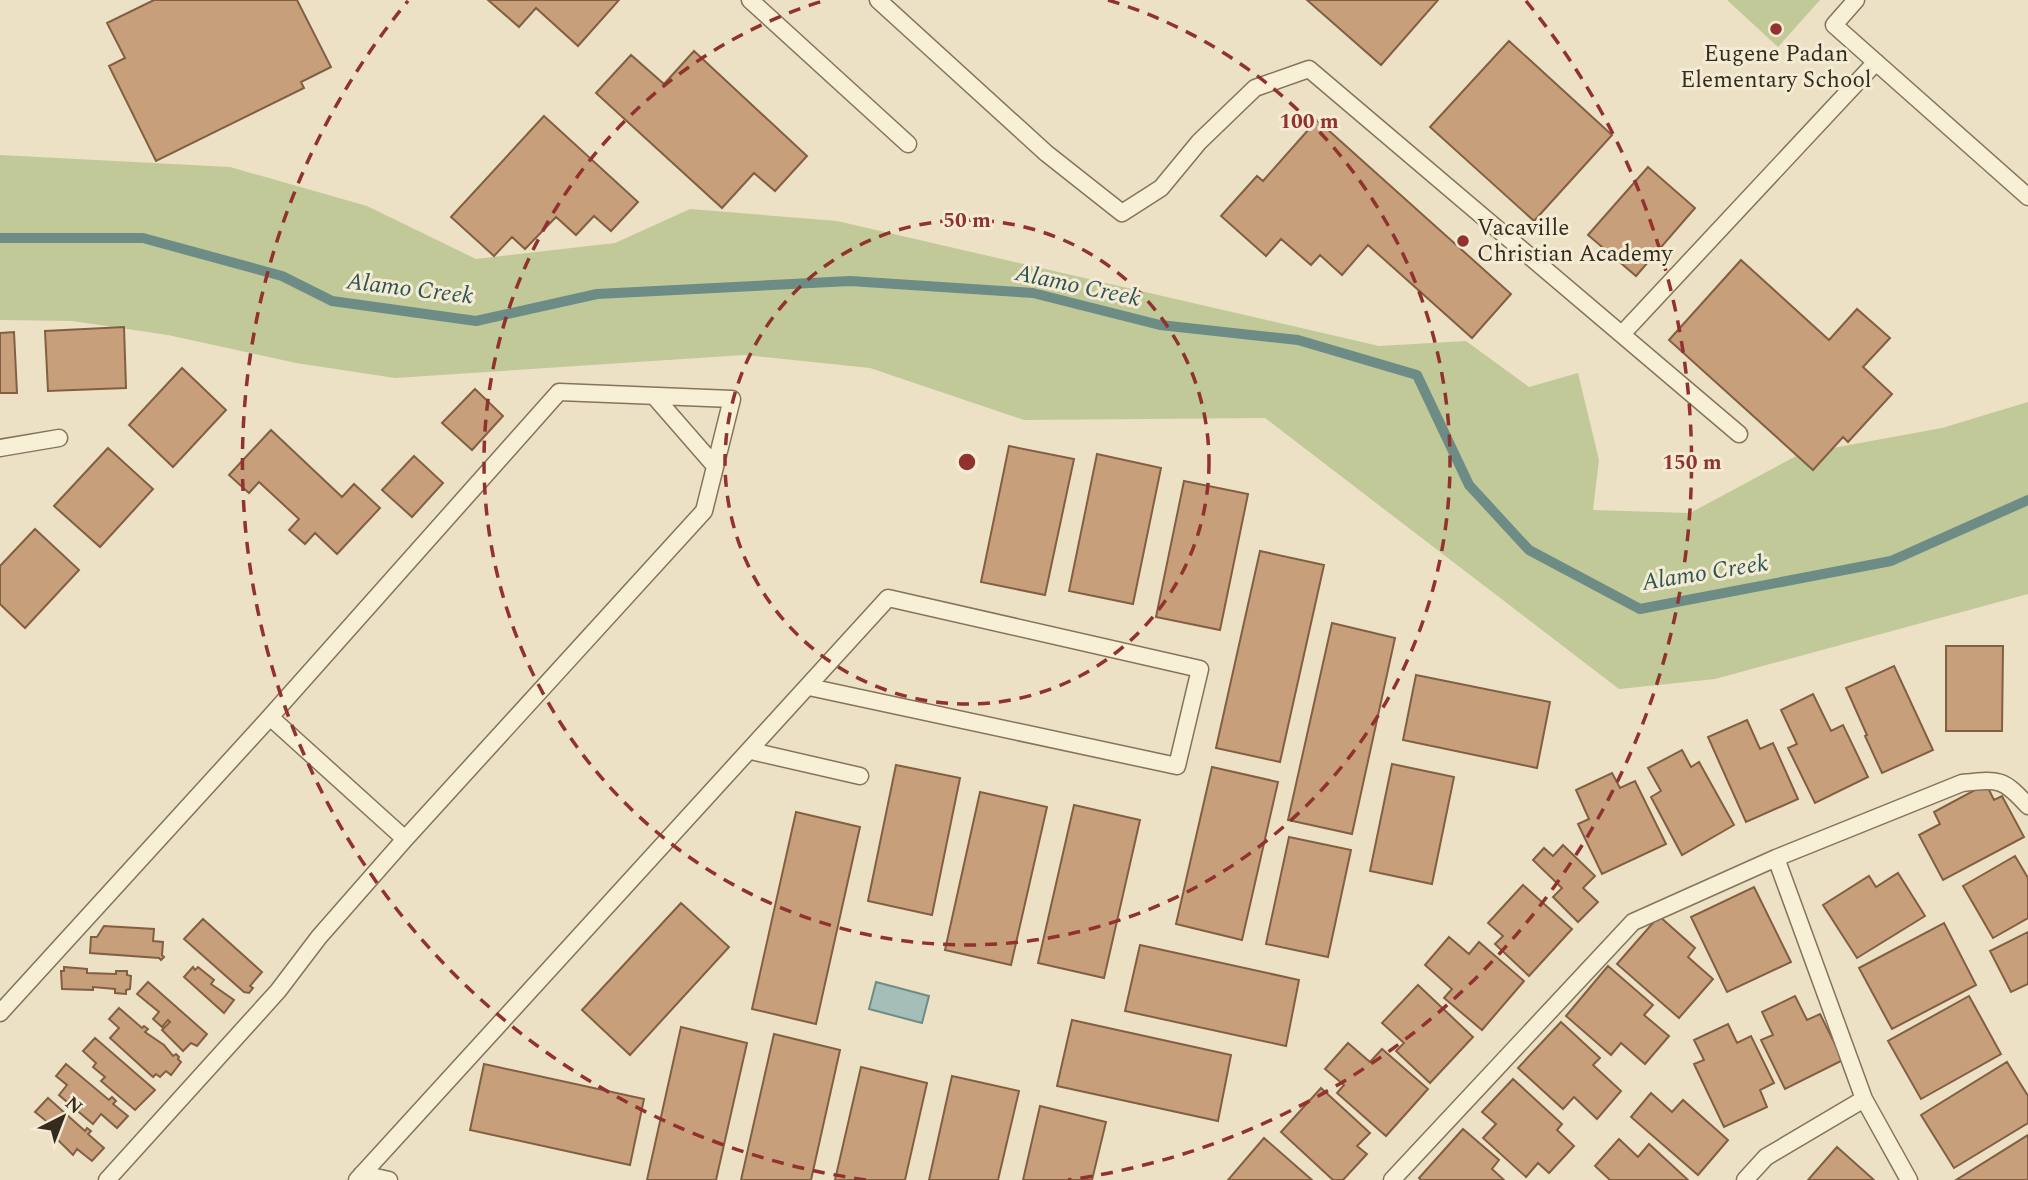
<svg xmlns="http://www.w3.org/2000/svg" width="2028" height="1180" font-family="Spectral,serif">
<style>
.green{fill:#c1c998}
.water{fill:#a5bfb8;stroke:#6d8c86;stroke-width:2}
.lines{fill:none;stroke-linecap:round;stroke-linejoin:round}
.stream{stroke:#6d8c86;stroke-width:10}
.building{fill:#c89f7b;stroke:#835f42;stroke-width:2}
.service-casing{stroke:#85735b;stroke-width:19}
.service{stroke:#f7efd6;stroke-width:16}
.ring{fill:none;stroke:#91322e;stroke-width:3.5;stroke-dasharray:12 9}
.poi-dot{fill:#91322e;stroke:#f3ebd3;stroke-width:2.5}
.labels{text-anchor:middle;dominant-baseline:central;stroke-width:6;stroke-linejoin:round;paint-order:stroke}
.poi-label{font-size:23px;fill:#362b1e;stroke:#f3ebd3}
.water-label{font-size:24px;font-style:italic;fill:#2e5554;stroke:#f3ebd3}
.centre{fill:#91322e;stroke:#f3ebd3;stroke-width:3.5}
.ring-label{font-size:21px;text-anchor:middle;font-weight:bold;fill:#91322e;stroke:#f3ebd3;stroke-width:6;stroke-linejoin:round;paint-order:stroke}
</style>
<rect width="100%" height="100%" fill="#ece1c4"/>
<!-- green -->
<path class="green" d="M 1727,0 L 1820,0 L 1778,47 Z
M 0,155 L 230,167 L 367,206 L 476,259 L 615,243 L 690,209 L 837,221 L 1379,346 L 1466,341 L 1529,387 L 1578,373 L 1599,460 L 1593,510 L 1690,513 L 1800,454 L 1942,428 L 2028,402 L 2028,594 L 1715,679 L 1619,689 L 1265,418 L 1024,420 L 870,368 L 744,355 L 395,378 L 296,363 L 168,335 L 72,321 L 0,320 Z"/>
<!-- water -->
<path class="water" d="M 876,982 L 929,996 L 922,1023 L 869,1009 Z"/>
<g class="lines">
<!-- stream -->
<path class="stream" d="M 0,238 L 143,238 L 282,276 L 332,301 L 476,321 L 597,294 L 850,281 L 1033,293 L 1160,325 L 1298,340 L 1417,375 L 1469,485 L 1529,550 L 1640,609 L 1891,561 L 2028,500"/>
</g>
<!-- building -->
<path class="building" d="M 154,0 L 297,0 L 331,67 L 301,82 L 304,88 L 156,161 L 109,66 L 125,58 L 107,23 Z
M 488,0 L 619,0 L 578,46 L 536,8 L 519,27 Z
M 1307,0 L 1438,0 L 1381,65 Z
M 1509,41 L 1612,135 L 1534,221 L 1430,127 Z
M 694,51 L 807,156 L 775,191 L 754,173 L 722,208 L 596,93 L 631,55 L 664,84 Z
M 544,116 L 638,202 L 611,231 L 594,216 L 576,235 L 556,217 L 525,249 L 512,237 L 494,256 L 451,217 Z
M 1317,120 L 1511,294 L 1472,338 L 1368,245 L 1342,275 L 1320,255 L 1311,265 L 1281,239 L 1266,256 L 1221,216 L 1257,176 L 1263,181 Z
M 1648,167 L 1695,208 L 1636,276 L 1588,235 Z
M 1741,260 L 1829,340 L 1857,309 L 1890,338 L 1863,367 L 1892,394 L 1848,442 L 1843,437 L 1813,470 L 1669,340 Z
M 124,327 L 126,388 L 48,391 L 45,331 Z
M 14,332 L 17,393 L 0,393 L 0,333 Z
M 182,368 L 226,410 L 173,467 L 129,425 Z
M 475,389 L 503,416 L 472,450 L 442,423 Z
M 271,430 L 342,497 L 354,484 L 380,508 L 337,554 L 315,533 L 305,544 L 289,530 L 299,519 L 259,482 L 249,493 L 229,475 Z
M 1009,446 L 1074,459 L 1045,595 L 981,582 Z
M 108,448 L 153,489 L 100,547 L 54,506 Z
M 1097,454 L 1161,468 L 1133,604 L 1069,591 Z
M 414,456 L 443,483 L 412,517 L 382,490 Z
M 1184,481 L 1248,494 L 1220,630 L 1156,617 Z
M 35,529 L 79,570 L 25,628 L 0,604 L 0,566 Z
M 1260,551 L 1324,565 L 1280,762 L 1216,748 Z
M 1332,623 L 1395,638 L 1352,834 L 1288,820 Z
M 1946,646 L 2003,646 L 2002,731 L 1946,731 Z
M 1894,666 L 1933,750 L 1882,773 L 1865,736 L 1867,735 L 1846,688 Z
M 1416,675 L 1550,702 L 1537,768 L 1403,740 Z
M 1813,694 L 1831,731 L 1843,725 L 1868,777 L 1815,803 L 1788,748 L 1797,744 L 1781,710 Z
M 1747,720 L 1760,749 L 1773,743 L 1798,799 L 1746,822 L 1708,737 Z
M 1682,750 L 1691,767 L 1699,762 L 1734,825 L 1682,855 L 1651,797 L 1661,791 L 1648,768 Z
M 1392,764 L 1454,777 L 1432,884 L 1370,871 Z
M 896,765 L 960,778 L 932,915 L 868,901 Z
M 1212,767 L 1278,782 L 1242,940 L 1176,924 Z
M 1612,773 L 1620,788 L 1635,781 L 1666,844 L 1602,874 L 1578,824 L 1589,819 L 1576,790 Z
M 1986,784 L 1994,800 L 2002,796 L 2024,837 L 1943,880 L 1919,835 L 1940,824 L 1934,812 Z
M 980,792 L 1047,807 L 1011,965 L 945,950 Z
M 1074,805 L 1140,820 L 1104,978 L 1038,963 Z
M 796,812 L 860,827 L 816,1024 L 752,1009 Z
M 1289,837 L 1351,850 L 1328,957 L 1266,944 Z
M 1563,845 L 1595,876 L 1583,888 L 1598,902 L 1578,922 L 1553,897 L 1562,888 L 1533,860 L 1544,848 L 1553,856 Z
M 2015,856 L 2028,878 L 2028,918 L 1993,938 L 1963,886 Z
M 1898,873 L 1925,916 L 1857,958 L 1823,905 L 1869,876 L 1876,887 Z
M 1523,885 L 1572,929 L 1529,976 L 1495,944 L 1503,936 L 1488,923 Z
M 1754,887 L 1791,962 L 1727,992 L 1691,917 Z
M 681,903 L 729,947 L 630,1055 L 582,1010 Z
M 1659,916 L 1695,948 L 1688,957 L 1713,979 L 1679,1018 L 1617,964 Z
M 203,919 L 262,972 L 250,986 L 253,988 L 249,993 L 244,992 L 184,939 Z
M 1944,923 L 1976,985 L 1892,1029 L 1859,968 Z
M 104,926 L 154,929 L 153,941 L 163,942 L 162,955 L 164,957 L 161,960 L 159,958 L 90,953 L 91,937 L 97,937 Z
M 2028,932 L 2028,984 L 2011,992 L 1990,951 Z
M 1449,937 L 1469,954 L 1479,942 L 1524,981 L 1482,1030 L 1444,998 L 1452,989 L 1425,965 Z
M 1140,945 L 1299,980 L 1286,1046 L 1125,1011 Z
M 1608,966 L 1653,1005 L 1644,1015 L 1669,1036 L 1645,1064 L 1621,1043 L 1611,1055 L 1566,1016 Z
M 64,967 L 87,969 L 87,973 L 116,974 L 116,971 L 127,971 L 127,975 L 131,976 L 130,989 L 126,990 L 126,994 L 115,993 L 115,989 L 93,987 L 93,990 L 62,989 L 61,971 L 64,971 Z
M 193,967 L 195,970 L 198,967 L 214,980 L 211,984 L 234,1000 L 224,1013 L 184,977 Z
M 148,982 L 207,1034 L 197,1046 L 191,1043 L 183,1051 L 162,1030 L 170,1022 L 168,1020 L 162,1027 L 153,1019 L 159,1012 L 137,994 Z
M 1418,985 L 1473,1037 L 1430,1083 L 1396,1051 L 1404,1043 L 1382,1023 Z
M 1795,996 L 1807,1020 L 1820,1014 L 1843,1060 L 1785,1089 L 1761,1040 L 1773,1035 L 1762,1012 Z
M 1969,996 L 2001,1054 L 1921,1099 L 1888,1041 Z
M 119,1008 L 142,1028 L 144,1026 L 148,1029 L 145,1032 L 164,1045 L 173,1056 L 176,1054 L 179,1057 L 178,1059 L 181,1062 L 171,1075 L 166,1071 L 160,1077 L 156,1074 L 153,1077 L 110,1038 L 119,1028 L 109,1019 Z
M 1072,1020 L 1231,1055 L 1218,1121 L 1057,1086 Z
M 1561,1022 L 1600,1058 L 1593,1065 L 1621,1091 L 1597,1119 L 1574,1097 L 1563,1109 L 1518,1068 Z
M 1728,1024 L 1737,1043 L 1751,1036 L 1774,1083 L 1760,1090 L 1767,1107 L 1724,1127 L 1694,1064 L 1704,1060 L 1694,1040 Z
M 681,1027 L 747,1043 L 716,1180 L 647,1180 Z
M 774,1034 L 840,1050 L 811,1180 L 741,1180 Z
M 95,1038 L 155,1090 L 135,1110 L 101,1081 L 105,1077 L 93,1067 L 96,1063 L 83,1051 Z
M 1348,1043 L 1370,1062 L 1382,1049 L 1428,1089 L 1386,1136 L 1337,1093 L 1344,1085 L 1325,1069 Z
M 2007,1062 L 2028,1096 L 2028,1123 L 1954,1168 L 1921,1115 Z
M 66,1064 L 109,1100 L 112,1097 L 116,1101 L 113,1104 L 128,1116 L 117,1128 L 101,1114 L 93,1124 L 59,1095 L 67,1085 L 56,1076 Z
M 484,1064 L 644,1099 L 630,1165 L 470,1130 Z
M 861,1067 L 927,1083 L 905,1180 L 835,1180 Z
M 952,1076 L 1019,1091 L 998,1180 L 929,1180 Z
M 1513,1079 L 1562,1124 L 1557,1130 L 1574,1146 L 1549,1173 L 1538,1163 L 1526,1177 L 1483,1138 L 1496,1124 L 1482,1112 Z
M 1321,1088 L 1370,1133 L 1357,1146 L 1367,1154 L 1343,1180 L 1333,1180 L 1281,1132 Z
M 1651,1093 L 1672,1112 L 1683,1100 L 1728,1140 L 1698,1175 L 1631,1117 Z
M 48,1098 L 85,1131 L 87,1128 L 91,1131 L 88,1134 L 104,1148 L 92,1161 L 77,1149 L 73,1155 L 48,1130 L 51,1125 L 35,1112 Z
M 1040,1106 L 1106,1122 L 1092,1180 L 1023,1180 Z
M 1463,1129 L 1499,1160 L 1492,1169 L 1504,1180 L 1421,1180 L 1419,1178 Z
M 2028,1135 L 2028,1180 L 1956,1180 Z
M 1264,1138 L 1312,1180 L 1228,1180 Z
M 1619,1139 L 1638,1157 L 1649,1144 L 1688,1180 L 1610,1180 L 1595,1166 Z
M 1837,1147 L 1874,1180 L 1808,1180 Z"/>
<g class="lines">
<defs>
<path id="service" d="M 750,0 L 908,144
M 878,0 L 1046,153 L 1122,213 L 1161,188 L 1199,142 L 1255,88 L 1309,69 L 1739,434
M 1856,0 L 1834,25 L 2028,197
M 1622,334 L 1876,62
M 654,396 L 715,466
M 0,448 L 59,438
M 270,717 L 405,839
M 751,751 L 860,776
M 1776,858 L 1864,1099 L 1909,1180
M 0,1013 L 270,717 L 559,392 L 732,399 L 704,511 L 405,839 L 319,937 L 278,991 L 107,1180
M 362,1174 L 389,1180
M 357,1180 L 888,598 L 1200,669 L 1177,766 L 809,687
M 1392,1180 L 1633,922 L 1776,858 L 1962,783 C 1999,779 2003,778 2028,806
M 1745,1180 L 1766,1157 L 1864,1099"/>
</defs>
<!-- service casing -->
<use href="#service" class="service-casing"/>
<!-- service -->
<use href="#service" class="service"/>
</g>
<!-- distance rings -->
<g class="ring">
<circle cx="967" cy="462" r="242"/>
<path d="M1108 0A483 483 0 1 1 826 0"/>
<path d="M866 1180A725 725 0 0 1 408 1M1526 1A725 725 0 0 1 1068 1180"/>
</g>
<!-- markers -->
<g class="poi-dot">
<circle cx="1776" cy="29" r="7"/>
<circle cx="1463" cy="241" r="7"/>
</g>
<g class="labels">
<!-- poi labels -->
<g class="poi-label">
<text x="1776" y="54">Eugene Padan<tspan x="1776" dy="26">Elementary School</tspan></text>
<text x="1477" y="228" text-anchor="start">Vacaville<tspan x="1477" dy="26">Christian Academy</tspan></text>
</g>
<!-- water labels -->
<g class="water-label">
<text transform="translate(1078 286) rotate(12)">Alamo Creek</text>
<text transform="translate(410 289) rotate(7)">Alamo Creek</text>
<text transform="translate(1705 573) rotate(-9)">Alamo Creek</text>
</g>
</g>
<circle cx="967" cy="462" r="10" class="centre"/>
<g class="ring-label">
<text x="1309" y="128">100 m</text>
<text x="967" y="227">50 m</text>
<text x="1692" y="469">150 m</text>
</g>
<!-- north arrow -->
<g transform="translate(63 1117) rotate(42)" stroke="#f3ebd3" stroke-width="5" paint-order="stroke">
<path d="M0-5L12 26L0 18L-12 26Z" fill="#362b1e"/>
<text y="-10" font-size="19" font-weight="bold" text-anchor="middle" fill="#362b1e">N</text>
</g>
</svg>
